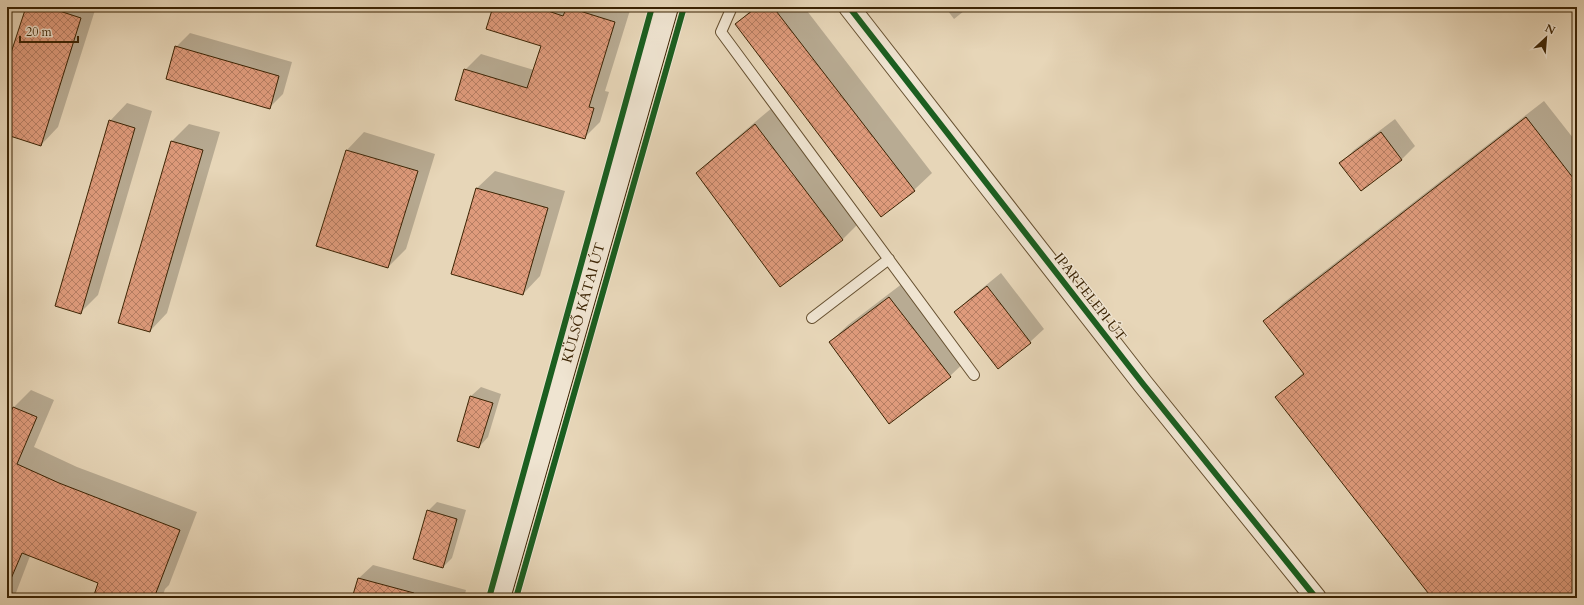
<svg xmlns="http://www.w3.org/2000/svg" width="1584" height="605" font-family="Cardo,serif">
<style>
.shadow{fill:#0003}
.building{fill:url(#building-cross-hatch);stroke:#3b2303}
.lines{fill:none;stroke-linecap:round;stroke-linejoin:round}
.service-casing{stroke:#665030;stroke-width:12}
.minor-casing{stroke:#665030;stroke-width:22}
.secondary-casing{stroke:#3b2303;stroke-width:24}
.service{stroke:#efe4d1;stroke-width:10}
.minor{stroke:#efe4d1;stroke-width:20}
.secondary{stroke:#efe4d1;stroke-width:22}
.cycleway-casing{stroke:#efe4d1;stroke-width:8}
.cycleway{stroke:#1b5e20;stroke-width:6}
.labels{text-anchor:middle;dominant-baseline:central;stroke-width:3;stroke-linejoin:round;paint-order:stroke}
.street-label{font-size:14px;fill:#3b2303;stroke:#efe4d1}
</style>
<defs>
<pattern id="building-cross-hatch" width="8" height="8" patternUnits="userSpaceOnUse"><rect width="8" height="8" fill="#df9b7c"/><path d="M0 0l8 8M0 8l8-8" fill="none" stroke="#b67e63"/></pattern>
</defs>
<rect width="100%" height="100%" fill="#e7d6b8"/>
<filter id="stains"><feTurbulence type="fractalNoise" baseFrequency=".005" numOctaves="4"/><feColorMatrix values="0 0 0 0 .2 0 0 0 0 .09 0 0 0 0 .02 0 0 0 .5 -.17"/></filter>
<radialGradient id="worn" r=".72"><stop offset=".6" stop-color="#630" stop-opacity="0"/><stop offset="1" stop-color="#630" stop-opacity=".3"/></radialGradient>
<!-- shadow -->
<path class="shadow" d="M 27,7 L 96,7 L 58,127 L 41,145 L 7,134 L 7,69 Z
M 494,7 L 631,7 L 605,91 L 609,92 L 600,122 L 584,138 L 465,70 L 481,54 L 534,70 L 542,45 Z
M 754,7 L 804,7 L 932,173 L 914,190 L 737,24 Z
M 945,7 L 969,7 L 954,19 Z
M 190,33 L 292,62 L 283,94 L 270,107 L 176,47 Z
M 1544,101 L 1577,143 L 1577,598 L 1434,598 L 1277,397 L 1304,372 L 1265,321 L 1282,304 Z
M 127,103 L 152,111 L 98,295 L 81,312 L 110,121 Z
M 773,107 L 860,222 L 843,239 L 781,286 L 697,173 L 715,156 Z
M 1395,119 L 1415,146 L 1402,159 L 1361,190 L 1341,163 L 1354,150 Z
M 189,124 L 220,132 L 167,313 L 150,331 L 172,141 Z
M 364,132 L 435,154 L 406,249 L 388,267 L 318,245 L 347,150 Z
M 495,171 L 565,191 L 540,276 L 523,294 L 452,273 L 477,188 Z
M 1001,273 L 1044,329 L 1030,342 L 955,312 L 969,299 Z
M 907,280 L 968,359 L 950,376 L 830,342 L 848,325 Z
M 481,387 L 501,394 L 488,437 L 479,447 L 458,440 L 471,396 Z
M 31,390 L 54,400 L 34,447 L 77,467 L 197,512 L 169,585 L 165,589 L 162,598 L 94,598 L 99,582 L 30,556 L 14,598 L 7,598 L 7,423 L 14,407 Z
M 437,502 L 466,510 L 452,558 L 443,567 L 428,511 Z
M 373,565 L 466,590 L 464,598 L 354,598 L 359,578 Z"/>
<!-- building -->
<path class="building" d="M 26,7 L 47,7 L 81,18 L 41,146 L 7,135 L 7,65 Z
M 493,7 L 536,7 L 563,16 L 567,7 L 615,22 L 589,107 L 594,108 L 585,139 L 455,100 L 464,69 L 527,88 L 541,46 L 486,29 Z
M 757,7 L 773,7 L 915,191 L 881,217 L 735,24 Z
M 175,46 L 279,76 L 270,109 L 166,79 Z
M 1526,117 L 1577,183 L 1577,598 L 1432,598 L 1275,397 L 1304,374 L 1263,321 Z
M 109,120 L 135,128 L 81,314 L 55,306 Z
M 755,124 L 843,240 L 780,287 L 696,173 Z
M 1381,132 L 1402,160 L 1361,191 L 1339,163 Z
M 171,141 L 203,150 L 150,332 L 118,323 Z
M 346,150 L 418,171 L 388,268 L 316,246 Z
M 476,188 L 548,208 L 523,295 L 451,274 Z
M 987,286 L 1031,343 L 998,369 L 954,312 Z
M 889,297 L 951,377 L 889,424 L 829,342 Z
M 470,396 L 493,403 L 479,448 L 457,441 Z
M 13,407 L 37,417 L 17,464 L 59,483 L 180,530 L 154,598 L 93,598 L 98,583 L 22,553 L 7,588 L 7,421 Z
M 427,510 L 457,519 L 443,568 L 413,559 Z
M 358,578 L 414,593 L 413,598 L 352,598 Z"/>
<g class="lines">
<defs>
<path id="service" d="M 732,7 L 721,32 L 974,375
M 812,318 L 889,259"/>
<path id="minor" d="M 849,7 L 1143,384 L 1316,598"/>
<g id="secondary">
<path id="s1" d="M 499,598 L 667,7"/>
</g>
</defs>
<!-- service casing -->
<use href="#service" class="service-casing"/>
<!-- minor casing -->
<use href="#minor" class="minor-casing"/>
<!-- secondary casing -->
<use href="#secondary" class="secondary-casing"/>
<!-- service -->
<use href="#service" class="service"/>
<!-- minor -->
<use href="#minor" class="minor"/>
<!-- secondary -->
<use href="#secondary" class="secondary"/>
<defs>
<path id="cycleway" d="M 849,7 L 1143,384 L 1316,598
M 489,598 L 652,7
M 516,598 L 684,7"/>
</defs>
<!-- cycleway casing -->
<use href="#cycleway" class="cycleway-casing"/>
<!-- cycleway -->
<use href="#cycleway" class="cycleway"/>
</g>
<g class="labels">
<!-- street labels -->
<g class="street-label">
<text transform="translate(1090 297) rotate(52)">IPARTELEPI ÚT</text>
<text stroke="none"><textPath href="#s1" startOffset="307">KÜLSŐ KÁTAI ÚT</textPath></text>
</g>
</g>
<!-- margin -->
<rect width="1584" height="605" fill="none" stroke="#e7d6b8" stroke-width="24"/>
<rect x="8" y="8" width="1568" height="589" fill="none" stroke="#3b2303" stroke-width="2"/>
<rect x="12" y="12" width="1560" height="581" fill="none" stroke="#3b2303"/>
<!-- north arrow -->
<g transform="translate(1546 38) rotate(26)" stroke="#efe4d1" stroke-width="3" paint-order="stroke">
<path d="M0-3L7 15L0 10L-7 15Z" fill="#3b2303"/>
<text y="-6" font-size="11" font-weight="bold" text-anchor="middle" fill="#3b2303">N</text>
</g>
<!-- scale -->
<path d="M20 36v6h58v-6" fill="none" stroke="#3b2303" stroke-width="2"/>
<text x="26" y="36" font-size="12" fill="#3b2303" stroke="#efe4d1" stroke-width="3" paint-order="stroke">20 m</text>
<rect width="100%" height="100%" filter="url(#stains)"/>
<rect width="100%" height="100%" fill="url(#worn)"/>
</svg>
